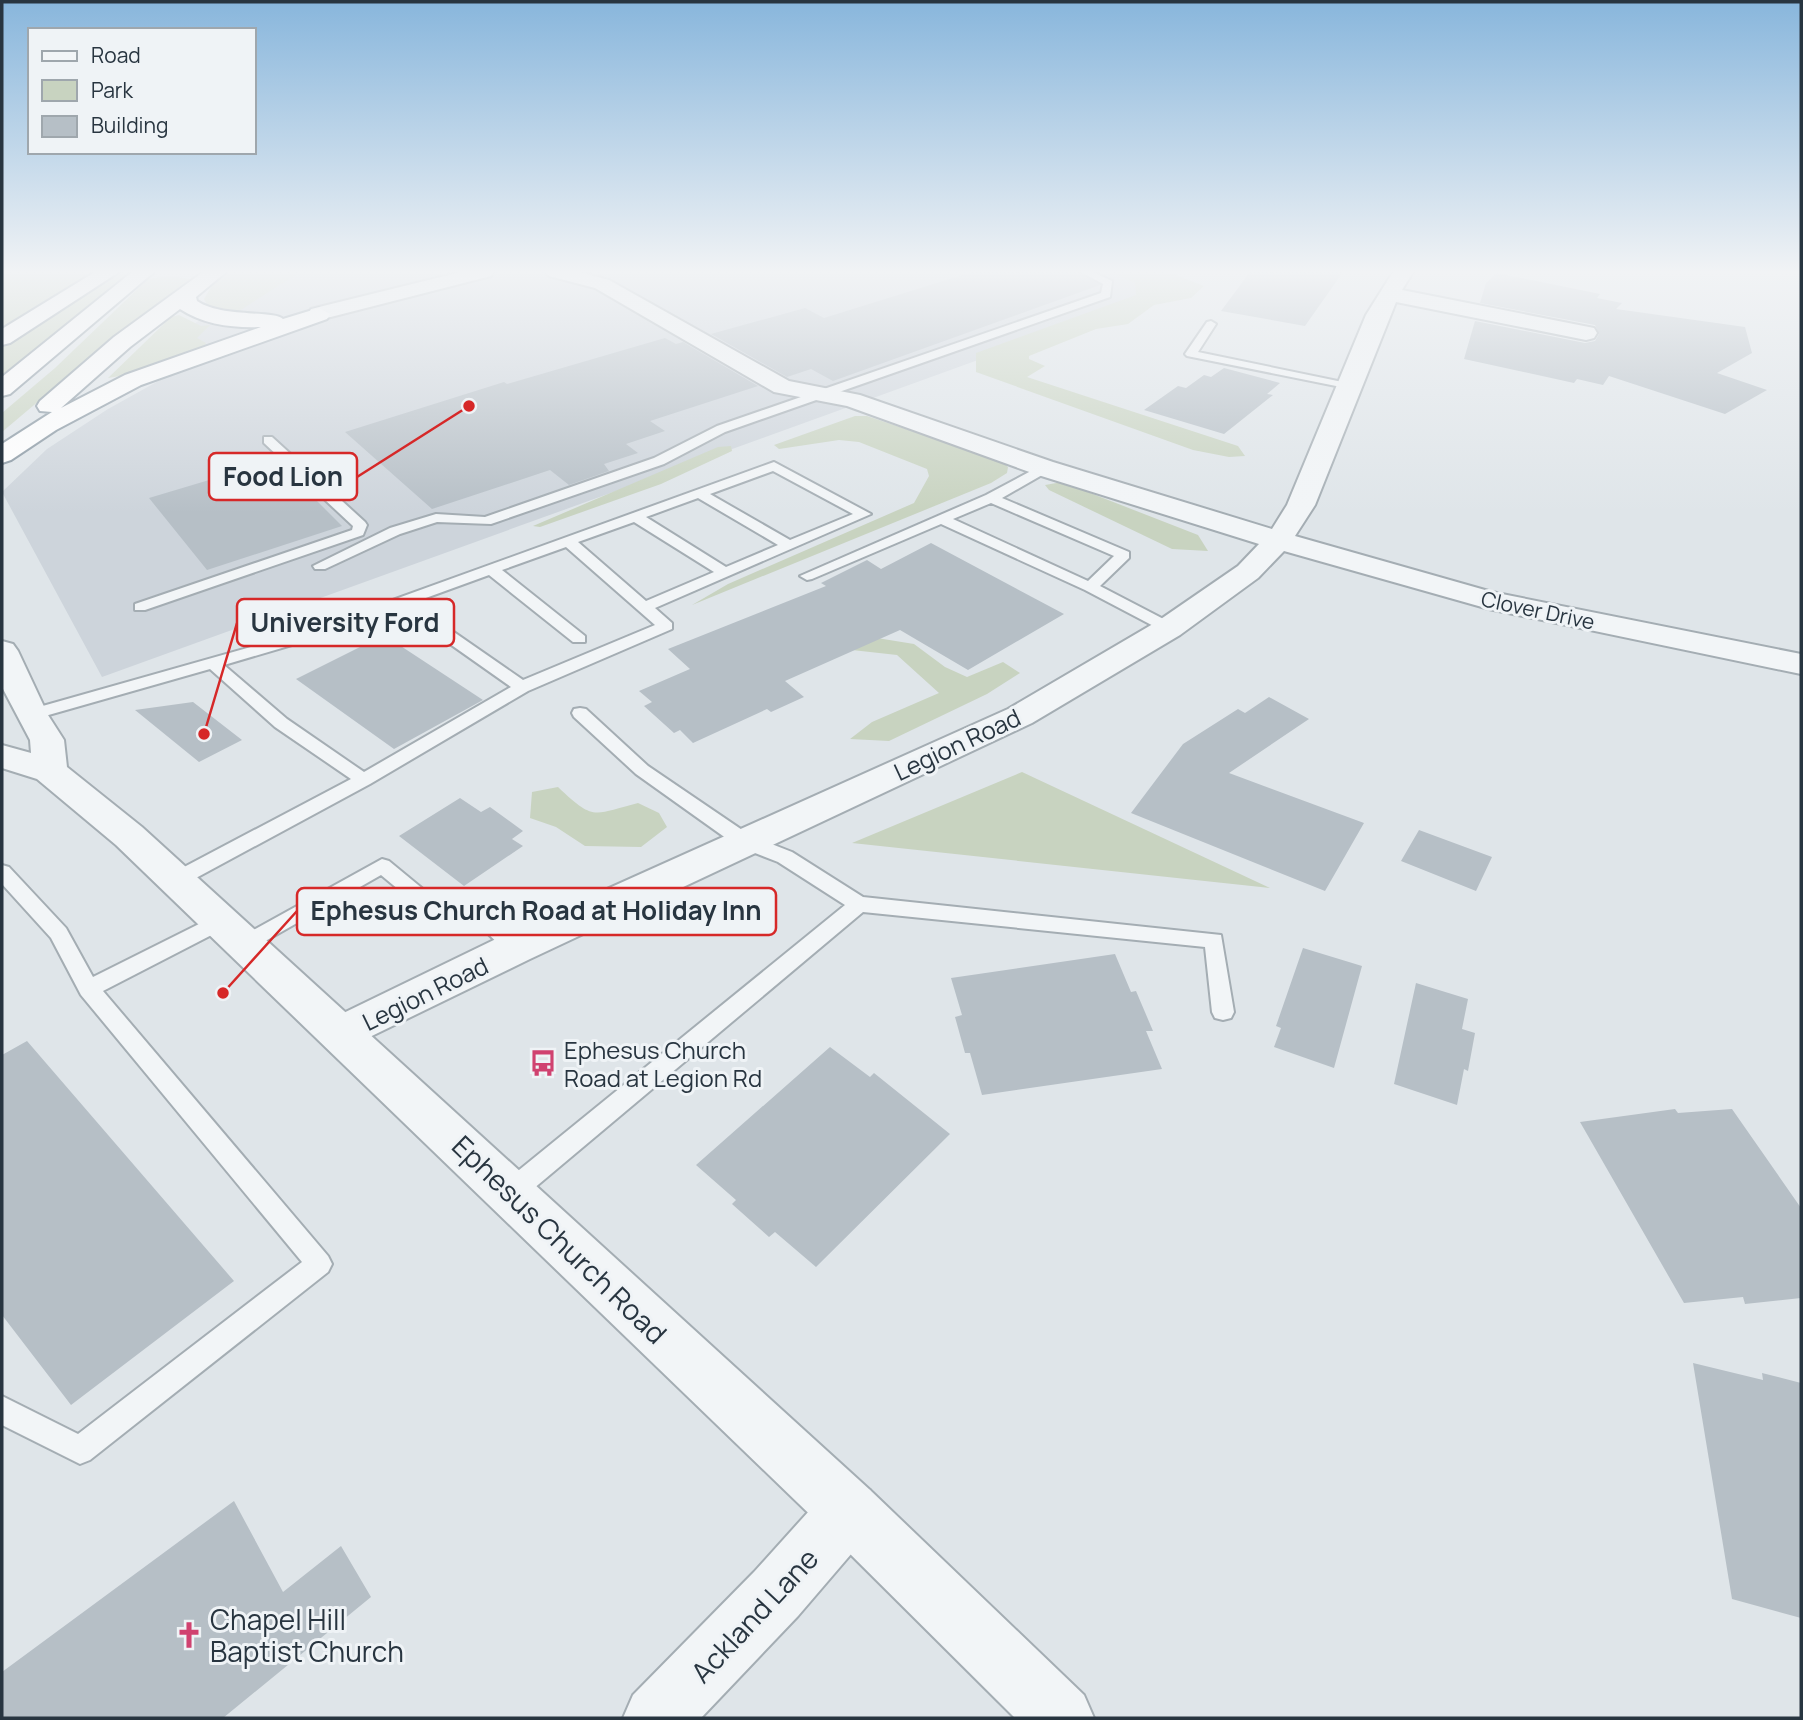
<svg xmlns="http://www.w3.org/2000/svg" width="1803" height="1720" font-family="Manrope,sans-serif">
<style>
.built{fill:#cdd4db}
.green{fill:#c8d3c0}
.building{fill:#b6bfc6}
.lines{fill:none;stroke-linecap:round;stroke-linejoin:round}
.service-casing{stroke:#a4adb3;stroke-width:4}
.minor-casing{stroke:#a4adb3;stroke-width:4}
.tertiary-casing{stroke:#a4adb3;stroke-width:4}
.trunk-casing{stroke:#8695a0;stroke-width:4}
.service{fill:#f2f5f7;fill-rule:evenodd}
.minor{fill:#f2f5f7;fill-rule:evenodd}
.tertiary{fill:#f2f5f7;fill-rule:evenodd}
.trunk{fill:#fff;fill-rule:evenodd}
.labels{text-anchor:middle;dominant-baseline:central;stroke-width:6;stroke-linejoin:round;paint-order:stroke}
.far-street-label{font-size:21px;fill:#283540;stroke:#eff3f6}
.street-label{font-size:24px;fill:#283540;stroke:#eff3f6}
.poi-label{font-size:24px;fill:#283540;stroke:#eff3f6;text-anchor:start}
.near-street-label{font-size:28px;fill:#283540;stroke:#eff3f6}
.near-poi-label{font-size:28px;fill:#283540;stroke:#eff3f6;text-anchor:start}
.leader{fill:none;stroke:#d62828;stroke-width:2.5}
.callout-dot{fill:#d62828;stroke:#eff3f6;stroke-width:2.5}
.callout{fill:#eff3f6;stroke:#d62828;stroke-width:2.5}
.callout-label{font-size:26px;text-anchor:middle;font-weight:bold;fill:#283540}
</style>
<rect width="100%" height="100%" fill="#dfe5e9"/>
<!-- built -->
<path class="built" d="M 273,272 L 1149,272 L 1180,287 L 102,677 L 2,492 L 47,449 L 108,409 L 180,369 L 168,341 Z"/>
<!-- green -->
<path class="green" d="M 2,272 L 100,272 L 2,335 Z
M 121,272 L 128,272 L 2,378 L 2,346 L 68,302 Z
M 229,272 L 300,272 L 236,313 L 208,307 L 204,299 L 213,284 Z
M 1113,272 L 1168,272 L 1204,286 L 1191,298 L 1154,305 L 1128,324 L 1096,329 L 1029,356 L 1029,359 L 1045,366 L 1027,377 L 1238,446 L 1245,456 L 1229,457 L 1193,450 L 976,372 L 976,353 L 1136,295 L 1135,283 Z
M 169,276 L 190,279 L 129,325 L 2,432 L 2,413 L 55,368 L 148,279 Z
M 179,315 L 201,326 L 210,325 L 197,338 L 206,343 L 204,347 C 177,353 142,374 108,378 L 171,317 Z
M 855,416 L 867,416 L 1001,461 L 1008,467 L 1007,473 L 991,483 L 692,605 L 728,584 L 914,503 L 929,476 L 927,469 L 859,442 L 839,440 L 779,449 L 774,445 Z
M 731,446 L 732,451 L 661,484 L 540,527 L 533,526 L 718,447 Z
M 1062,482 L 1198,535 L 1208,551 L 1172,549 L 1049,490 L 1045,485 Z
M 877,638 L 914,644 L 945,667 L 967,677 L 1003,662 L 1020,673 L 987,694 L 889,741 L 850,739 L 872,722 L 939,693 L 897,655 L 852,650 Z
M 1022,772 L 1270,888 L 852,843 Z
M 558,787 C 594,821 592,815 638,803 L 659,813 L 667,827 L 641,847 L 585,846 L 556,827 L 530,818 L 532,792 Z"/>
<!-- building -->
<path class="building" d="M 972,272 L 1079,272 L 1100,285 L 833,381 L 811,369 L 787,377 L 711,334 L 805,308 L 824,318 Z
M 1250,272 L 1343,272 L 1305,326 L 1221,311 Z
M 1497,273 L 1600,294 L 1597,298 L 1622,303 L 1616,309 L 1745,327 L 1752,353 L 1717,373 L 1767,390 L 1725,414 L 1609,376 L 1603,385 L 1577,379 L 1574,383 L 1464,359 L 1475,321 L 1585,343 L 1595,341 L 1599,334 L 1595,325 L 1480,303 L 1486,283 Z
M 665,338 L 676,344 L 683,342 L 758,386 L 650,421 L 665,431 L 626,444 L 638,453 L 604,464 L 609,471 L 569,485 L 550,470 L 432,509 L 345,432 L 504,382 L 507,384 Z
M 1224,368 L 1280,383 L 1267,394 L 1273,395 L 1224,434 L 1144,410 L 1178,386 L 1186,388 L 1204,375 L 1211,377 Z
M 276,460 L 342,526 L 207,570 L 149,498 Z
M 931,543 L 1064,614 L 968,670 L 900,630 L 785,681 L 804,697 L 771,712 L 767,709 L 693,743 L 680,730 L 674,733 L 644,706 L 652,702 L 639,691 L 690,669 L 668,649 L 826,586 L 821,583 L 867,560 L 881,569 Z
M 384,635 L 483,700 L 394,749 L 296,679 Z
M 1269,697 L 1309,719 L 1229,773 L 1364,823 L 1325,891 L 1131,813 L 1183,744 L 1238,709 L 1245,713 Z
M 193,702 L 242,740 L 199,762 L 135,710 Z
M 460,798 L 481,812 L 490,807 L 523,831 L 512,839 L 523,846 L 464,886 L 399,836 Z
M 1419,830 L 1492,857 L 1476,891 L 1401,861 Z
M 1303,948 L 1362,966 L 1334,1068 L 1274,1047 L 1281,1028 L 1276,1026 Z
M 1115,954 L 1131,992 L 1136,991 L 1153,1031 L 1146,1031 L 1162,1069 L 982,1095 L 970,1053 L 965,1053 L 955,1017 L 962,1015 L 951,978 Z
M 1416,983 L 1468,999 L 1462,1029 L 1475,1033 L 1468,1071 L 1464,1069 L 1457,1105 L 1394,1084 Z
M 27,1041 L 234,1281 L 71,1405 L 2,1315 L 2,1055 Z
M 830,1047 L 870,1077 L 874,1073 L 950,1134 L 816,1267 L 775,1232 L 769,1237 L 732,1204 L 736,1200 L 696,1165 Z
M 1675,1109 L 1678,1113 L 1732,1109 L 1801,1208 L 1801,1298 L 1745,1304 L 1743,1297 L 1684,1303 L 1580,1122 Z
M 1693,1363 L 1763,1380 L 1762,1373 L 1801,1383 L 1801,1618 L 1732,1599 Z
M 234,1501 L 283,1592 L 341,1546 L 371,1597 L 223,1718 L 2,1718 L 2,1672 Z"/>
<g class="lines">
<defs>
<path id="service" d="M 1081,272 L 1093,272 L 1112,281 L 1110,297 L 725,432 L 664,464 L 491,524 L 437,522 L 400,534 L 325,569 L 315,569 L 313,566 L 390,528 L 436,514 L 485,517 L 654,458 L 717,426 L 1101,293 L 1103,284 Z
M 1211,321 L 1216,324 L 1198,352 L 1357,385 L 1351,389 L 1187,356 L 1185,354 L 1207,322 Z
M 264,437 L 272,437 L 365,522 L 367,525 L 363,535 L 145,610 L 135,610 L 135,604 L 352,530 L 353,526 L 264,443 Z
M 774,462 L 871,514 L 655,608 L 672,623 L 672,629 L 528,691 L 370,784 L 183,885 L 176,887 L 166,880 L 169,875 L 351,779 L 275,727 L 210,669 L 31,720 L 23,715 L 25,711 L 307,631 ZM 773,471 L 853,514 L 790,540 L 710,494 ZM 698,498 L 778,545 L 726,567 L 646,517 ZM 634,522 L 714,572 L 646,601 L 578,542 ZM 566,547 L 655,625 L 523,680 L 412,603 L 489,575 L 573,642 L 585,642 L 585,636 L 502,570 ZM 399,608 L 511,687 L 364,772 L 287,719 L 224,665 L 319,637 Z
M 1044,464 L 1049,465 L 1049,471 L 1002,498 L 1129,552 L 1129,558 L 1100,586 L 1175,625 L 1175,631 L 1163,631 L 1085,590 L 941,524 L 812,579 L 807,580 L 800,576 L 986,495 ZM 991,503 L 1114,556 L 1088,581 L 953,519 Z
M 580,708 L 586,709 L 648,766 L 751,836 L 792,852 L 863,897 L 1221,935 L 1234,1012 L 1231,1018 L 1223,1020 L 1215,1018 L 1212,1012 L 1205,947 L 863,912 L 520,1200 L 511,1203 L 502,1200 L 499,1192 L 502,1184 L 845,905 L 778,862 L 737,846 L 636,774 L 574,717 L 572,713 L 574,709 Z
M 382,859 L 389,861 L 446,908 L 494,916 L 522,943 L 525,948 L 522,953 L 508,953 L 481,927 L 434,919 L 381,875 L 253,948 L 239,948 L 236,943 L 239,938 Z
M 2,865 L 9,867 L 66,928 L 93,977 L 215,916 L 229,916 L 232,921 L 229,926 L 103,991 L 328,1256 L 332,1264 L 328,1272 L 90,1460 L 80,1464 L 2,1425 L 2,1396 L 78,1434 L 302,1262 L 81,995 L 51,938 L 2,884 Z"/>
<path id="minor" d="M 461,272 L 494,272 L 491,276 L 319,320 L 308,314 L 311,309 Z
M 546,272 L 579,272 L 609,280 L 789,381 L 860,395 L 1053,462 L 1272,529 L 1287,505 L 1366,315 L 1393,272 L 1413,272 L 1402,290 L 1594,328 L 1597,333 L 1594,338 L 1586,340 L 1396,302 L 1315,505 L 1295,536 L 1492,592 L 1801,654 L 1801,674 L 1489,609 L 1284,551 L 1258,578 L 1180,635 L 1032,723 L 530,959 L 343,1050 L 327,1045 L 321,1033 L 327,1021 L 500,937 L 1008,709 L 1158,621 L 1238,566 L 1259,544 L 1035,474 L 847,406 L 774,392 L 595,288 L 549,276 Z
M 849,1482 L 870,1490 L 878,1511 L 870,1532 L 798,1616 L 701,1718 L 623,1718 L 633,1695 L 754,1572 L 828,1490 Z"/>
<path id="tertiary" d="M 2,641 L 13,644 L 18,651 L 48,715 L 64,740 L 67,767 L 142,827 L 870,1490 L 1084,1695 L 1094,1718 L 1015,1718 L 828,1532 L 116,845 L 37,779 L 2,768 L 2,745 L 31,753 L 30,740 L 2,687 Z"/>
<path id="trunk" d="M 95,272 L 119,272 L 10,343 L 2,345 L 2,329 Z
M 132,272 L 154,272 L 10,394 L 2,396 L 2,377 Z
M 203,272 L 226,272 L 196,297 L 197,301 C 222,318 275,310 283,319 L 319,308 L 330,314 L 327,319 L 141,385 L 56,430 L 11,460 L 2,463 L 2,444 L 52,412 L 40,411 L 37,406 L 40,401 L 114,337 ZM 180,309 C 204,325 233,328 261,327 L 125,375 L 61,408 L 130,347 Z"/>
</defs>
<!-- service casing -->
<use href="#service" class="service-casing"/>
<!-- minor casing -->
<use href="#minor" class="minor-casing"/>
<!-- tertiary casing -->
<use href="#tertiary" class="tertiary-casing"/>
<!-- trunk casing -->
<use href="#trunk" class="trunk-casing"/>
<!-- service -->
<use href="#service" class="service"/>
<!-- minor -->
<use href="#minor" class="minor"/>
<!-- tertiary -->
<use href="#tertiary" class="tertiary"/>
<!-- trunk -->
<use href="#trunk" class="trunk"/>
</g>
<!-- sky -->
<linearGradient id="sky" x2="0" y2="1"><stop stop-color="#88b6dc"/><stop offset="0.53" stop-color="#f1f3f5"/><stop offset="1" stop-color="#f1f3f5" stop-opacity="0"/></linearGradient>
<rect width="1803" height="513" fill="url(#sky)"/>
<!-- icons -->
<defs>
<symbol id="bus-bare" viewBox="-9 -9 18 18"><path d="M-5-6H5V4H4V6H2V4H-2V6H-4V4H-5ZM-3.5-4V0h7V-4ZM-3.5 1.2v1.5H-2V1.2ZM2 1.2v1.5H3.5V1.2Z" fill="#d04270" stroke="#eff3f6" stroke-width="2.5" paint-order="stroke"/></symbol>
<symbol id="church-bare" viewBox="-9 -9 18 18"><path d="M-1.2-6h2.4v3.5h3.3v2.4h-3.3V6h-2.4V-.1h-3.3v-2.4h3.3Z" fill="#d04270" stroke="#eff3f6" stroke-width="2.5" paint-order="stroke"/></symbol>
</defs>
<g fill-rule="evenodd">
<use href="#bus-bare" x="524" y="1044" width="38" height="38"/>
<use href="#church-bare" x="170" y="1616" width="38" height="38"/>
</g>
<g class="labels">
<!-- far-street labels -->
<g class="far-street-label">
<text transform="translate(1538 610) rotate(12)">Clover Drive</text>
</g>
<!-- street labels -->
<g class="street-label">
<text transform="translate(957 744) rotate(-25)">Legion Road</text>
<text transform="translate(425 993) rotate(-26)">Legion Road</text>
</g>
<!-- poi labels -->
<g class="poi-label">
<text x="564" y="1049">Ephesus Church<tspan x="564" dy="28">Road at Legion Rd</tspan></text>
</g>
<!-- near-street labels -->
<g class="near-street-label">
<text transform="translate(560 1239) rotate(44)">Ephesus Church Road</text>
<text transform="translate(754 1615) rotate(-47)">Ackland Lane</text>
</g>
<!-- near-poi labels -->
<g class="near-poi-label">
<text x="210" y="1619">Chapel Hill<tspan x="210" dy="32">Baptist Church</tspan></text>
</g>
</g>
<!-- callouts -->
<path class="leader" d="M469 406L357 477M204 734L237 623M223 993L297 911"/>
<g class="callout-dot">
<circle cx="469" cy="406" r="7"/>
<circle cx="204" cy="734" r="7"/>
<circle cx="223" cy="993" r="7"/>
</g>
<g class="callout">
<rect x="209" y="453" width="148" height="47" rx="7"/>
<rect x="237" y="599" width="217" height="47" rx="7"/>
<rect x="297" y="888" width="479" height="47" rx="7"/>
</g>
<g class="callout-label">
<text x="283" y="486">Food Lion</text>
<text x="345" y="632">University Ford</text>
<text x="536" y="920">Ephesus Church Road at Holiday Inn</text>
</g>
<!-- border -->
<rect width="1803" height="1720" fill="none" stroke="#283540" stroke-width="7"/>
<!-- legend -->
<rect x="28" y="28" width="228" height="126" fill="#eff3f6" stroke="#9fa7ad" stroke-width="2"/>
<rect x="42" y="51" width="35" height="10" fill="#f2f5f7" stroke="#9fa7ad" stroke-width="2"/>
<text x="91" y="63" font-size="21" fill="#283540">Road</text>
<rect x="42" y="80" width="35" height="21" fill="#c8d3c0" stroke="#9fa7ad" stroke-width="2"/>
<text x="91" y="98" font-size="21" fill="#283540">Park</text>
<rect x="42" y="116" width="35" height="21" fill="#b6bfc6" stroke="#9fa7ad" stroke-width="2"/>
<text x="91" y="133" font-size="21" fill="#283540">Building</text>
</svg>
